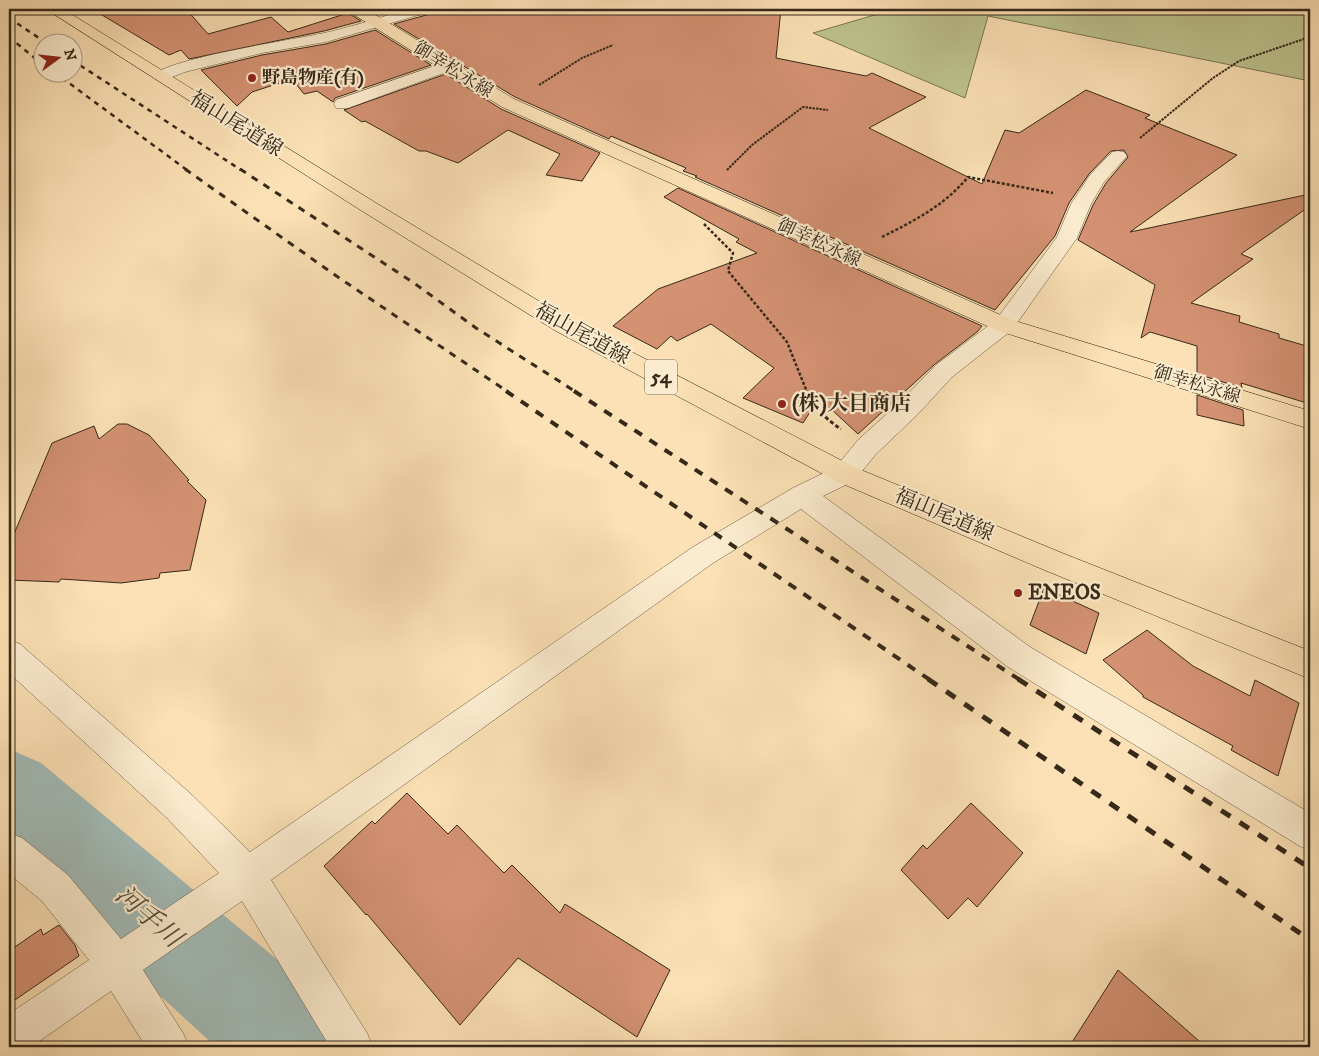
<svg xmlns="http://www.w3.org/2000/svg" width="1319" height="1056" font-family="'IM FELL DW Pica','Noto Serif JP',serif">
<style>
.green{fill:#bdc38e;stroke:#7a7654}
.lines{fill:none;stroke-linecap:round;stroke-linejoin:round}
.river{fill:#a2bbb7;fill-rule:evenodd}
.building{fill:#d49273;stroke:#37291a}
.minor-casing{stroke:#685741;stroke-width:1}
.major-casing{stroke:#37291a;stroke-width:1}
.path-far2{stroke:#37291a;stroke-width:2;stroke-dasharray:2.5 1;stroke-linecap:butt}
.path-far1{stroke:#37291a;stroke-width:2.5;stroke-dasharray:3 2;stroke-linecap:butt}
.path{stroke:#37291a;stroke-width:3;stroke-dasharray:4 2.5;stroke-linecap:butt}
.minor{fill:#fceccf;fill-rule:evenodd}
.major{fill:#fbe1b5;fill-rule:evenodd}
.rail-far3{stroke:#37291a;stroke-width:2.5;stroke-dasharray:5 5;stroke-linecap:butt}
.rail-far2{stroke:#37291a;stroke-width:3;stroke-dasharray:7 7;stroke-linecap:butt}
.rail-far1{stroke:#37291a;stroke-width:4;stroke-dasharray:9 9;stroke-linecap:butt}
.rail{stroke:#37291a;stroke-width:5;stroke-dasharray:11 11;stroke-linecap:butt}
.poi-dot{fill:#8f2418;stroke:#fceccf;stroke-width:2}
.labels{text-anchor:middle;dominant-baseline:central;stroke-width:4.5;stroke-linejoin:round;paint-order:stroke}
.far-street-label{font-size:18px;fill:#37291a;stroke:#fceccf}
.far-poi-label{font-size:18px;font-weight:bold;fill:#37291a;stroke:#fceccf;text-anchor:start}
.shield{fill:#fceccf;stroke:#726450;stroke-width:1}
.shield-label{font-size:20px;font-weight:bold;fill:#37291a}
.street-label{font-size:21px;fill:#37291a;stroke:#fceccf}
.poi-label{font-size:21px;font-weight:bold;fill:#37291a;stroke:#fceccf;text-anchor:start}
.near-water-label{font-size:26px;font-style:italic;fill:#524e41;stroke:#fceccf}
</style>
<rect width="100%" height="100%" fill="#fbe1b5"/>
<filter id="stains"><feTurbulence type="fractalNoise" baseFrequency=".004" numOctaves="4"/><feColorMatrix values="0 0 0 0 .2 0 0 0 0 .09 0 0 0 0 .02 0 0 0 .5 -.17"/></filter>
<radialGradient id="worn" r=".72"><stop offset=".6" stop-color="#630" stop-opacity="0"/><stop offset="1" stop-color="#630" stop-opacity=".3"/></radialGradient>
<!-- green -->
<path class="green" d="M 895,9 L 1310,9 L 1310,81 L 988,16 L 965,98 L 813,33 Z"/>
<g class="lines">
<!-- river -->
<path class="river" d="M 9,749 L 41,763 L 291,971 L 317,1008 L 332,1047 L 216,1047 L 9,857 Z"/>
</g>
<!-- building -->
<path class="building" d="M 92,9 L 186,9 L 208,34 L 271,17 L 288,32 L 348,13 L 361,21 L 324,31 L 189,59 L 181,50 L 169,55 Z
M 433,9 L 781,9 L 776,58 L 866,76 L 872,73 L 926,97 L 869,128 L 982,184 L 1005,130 L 1019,133 L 1086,90 L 1150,115 L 1145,118 L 1237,155 L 1130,232 L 1310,194 L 1310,206 L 1241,254 L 1253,259 L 1191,303 L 1240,316 L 1239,322 L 1279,334 L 1279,338 L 1310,347 L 1310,404 L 1241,383 L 1242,388 L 1197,374 L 1197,346 L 1150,332 L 1141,338 L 1155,285 L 1078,240 L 1093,205 L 1106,183 L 1128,157 L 1124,150 L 1111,151 L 1089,174 L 1069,203 L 1055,236 L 995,310 L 695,177 L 697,176 L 683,171 L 686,168 L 611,136 L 609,139 L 515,97 L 394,24 L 430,14 Z
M 375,30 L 431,65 L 335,98 L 333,102 L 317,91 L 304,94 L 292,79 L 252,92 L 237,106 L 201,70 L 262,55 L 326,44 Z
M 446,74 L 501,109 L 600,153 L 582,181 L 546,175 L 560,154 L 508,130 L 458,163 L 426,151 L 419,151 L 365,121 L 362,122 L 344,110 Z
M 678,188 L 982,326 L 977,332 L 935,364 L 858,434 L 819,398 L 803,423 L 743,398 L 774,368 L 711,324 L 677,341 L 671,336 L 657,349 L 613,326 L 658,289 L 757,253 L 736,242 L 739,239 L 664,197 Z
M 1197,395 L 1243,410 L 1244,426 L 1197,415 Z
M 118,424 L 127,424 L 149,435 L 189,480 L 187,481 L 206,500 L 190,570 L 160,573 L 159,578 L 121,583 L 61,579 L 59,582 L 9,580 L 9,546 L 52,443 L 94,426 L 99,439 Z
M 1044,588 L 1099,613 L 1086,654 L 1030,625 Z
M 1147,630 L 1193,666 L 1250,696 L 1255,680 L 1299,703 L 1278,776 L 1231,750 L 1233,746 L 1143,697 L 1143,695 L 1103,660 Z
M 407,793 L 448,834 L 457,825 L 504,873 L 512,865 L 560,913 L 565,904 L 670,970 L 637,1037 L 518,958 L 460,1025 L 367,914 L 366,915 L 324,866 L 372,821 L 375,824 Z
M 971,803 L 1023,853 L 977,907 L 968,898 L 948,919 L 901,870 L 923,845 L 927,849 Z
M 59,925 L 75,945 L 79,956 L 9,1004 L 9,951 L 41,929 L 43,935 Z
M 1118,970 L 1206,1047 L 1069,1047 Z"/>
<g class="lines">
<defs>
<path id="minor" d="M 409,9 L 431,9 L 429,12 L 326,42 L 262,53 L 185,72 L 167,79 L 155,79 L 153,76 C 164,59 297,39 324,33 C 352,27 381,17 409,9 Z
M 446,62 L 452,64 L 454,67 L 452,70 L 348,108 L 336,108 L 334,104 L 336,100 Z
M 1118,151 L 1124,152 L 1127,156 L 1104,182 L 1091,204 L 1077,238 L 1012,330 L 952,377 L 918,414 L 876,454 L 854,481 L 823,496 L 1030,647 L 1310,813 L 1310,851 L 1298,845 L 1008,667 L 801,509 L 713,563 L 271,880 L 367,1033 L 373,1047 L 330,1047 L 242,901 L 143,970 L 183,1033 L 189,1047 L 146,1047 L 111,991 L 31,1047 L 9,1047 L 9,1014 L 89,960 L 42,901 L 9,874 L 9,833 L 22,838 L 68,875 L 121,939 L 219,873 L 167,818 L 9,673 L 9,640 L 20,644 L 191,794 L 250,852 L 693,547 L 793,488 L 836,467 L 858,440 L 900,402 L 936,365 L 996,320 L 1057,237 L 1071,204 L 1090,175 L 1112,152 Z"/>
<path id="major" d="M 46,9 L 63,9 L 376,203 L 572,321 L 854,467 L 1062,553 L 1310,651 L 1310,679 L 1042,569 L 836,481 L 556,331 L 362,211 Z
M 345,9 L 363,9 L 381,18 L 514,99 L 1012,320 L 1310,411 L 1310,429 L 996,330 L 502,107 Z"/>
</defs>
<!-- minor casing -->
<use href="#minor" class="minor-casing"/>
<!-- major casing -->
<use href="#major" class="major-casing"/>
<!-- path-far2 -->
<path class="path-far2" d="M 539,85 L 582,58 L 613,45
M 1140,138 L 1213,78 L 1239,61 L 1310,37
M 727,170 L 752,145 L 803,107 L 828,110"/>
<!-- path-far1 -->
<path class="path-far1" d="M 704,224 L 733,253 L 728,271 L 787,342 L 807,392
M 882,237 C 914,221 945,205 968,177 L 1053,193"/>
<!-- path -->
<path class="path" d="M 806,391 C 812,406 827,420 841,429"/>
<!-- minor -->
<use href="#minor" class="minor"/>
<!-- major -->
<use href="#major" class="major"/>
<!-- rail-far3 -->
<path class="rail-far3" d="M 9,18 L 45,42
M 9,37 L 42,64
M 72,60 L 241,170
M 54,72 L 187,170"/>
<!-- rail-far2 -->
<path class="rail-far2" d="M 185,169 L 335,275 L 508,392
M 240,169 L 414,283 L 476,328 L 576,392"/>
<!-- rail-far1 -->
<path class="rail-far1" d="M 506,391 L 930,680
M 574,391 L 1020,680"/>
<!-- rail -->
<path class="rail" d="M 928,679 L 1310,940
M 1018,679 L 1310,868"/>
</g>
<!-- markers -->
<g class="poi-dot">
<circle cx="252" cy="78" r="5"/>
<circle cx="782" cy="404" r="5"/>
<circle cx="1018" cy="593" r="5"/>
</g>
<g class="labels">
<!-- far-street labels -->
<g class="far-street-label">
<text transform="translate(453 70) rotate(32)">御幸松永線</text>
<text transform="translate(819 243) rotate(25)">御幸松永線</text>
<text transform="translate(1197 385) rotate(17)">御幸松永線</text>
</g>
<!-- far-poi labels -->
<g class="far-poi-label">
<text x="262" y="78">野島物産(有)</text>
</g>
<!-- shield labels -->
<rect class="shield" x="645" y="359.5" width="32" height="35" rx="4"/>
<g class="shield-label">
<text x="661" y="377">54</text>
</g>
<!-- street labels -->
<g class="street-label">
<text transform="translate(236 124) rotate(32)">福山尾道線</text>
<text transform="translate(582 334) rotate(29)">福山尾道線</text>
<text transform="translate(944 515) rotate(23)">福山尾道線</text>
</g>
<!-- poi labels -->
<g class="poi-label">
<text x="792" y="404">(株)大目商店</text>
<text x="1028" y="593">ENEOS</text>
</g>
<!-- near-water labels -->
<g class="near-water-label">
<text transform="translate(148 917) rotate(41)">河手川</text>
</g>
</g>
<!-- margin -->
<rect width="1319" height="1056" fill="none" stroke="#fbe1b5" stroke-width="30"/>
<rect x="10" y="10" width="1299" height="1036" fill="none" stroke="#37291a" stroke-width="2.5"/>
<rect x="15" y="15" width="1289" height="1026" fill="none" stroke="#37291a"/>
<!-- north arrow -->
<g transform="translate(58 58) rotate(75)"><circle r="24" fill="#fceccf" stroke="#ad9e87"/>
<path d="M0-4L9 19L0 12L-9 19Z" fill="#8f2418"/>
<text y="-8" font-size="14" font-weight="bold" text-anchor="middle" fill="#37291a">N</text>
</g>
<rect width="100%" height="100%" filter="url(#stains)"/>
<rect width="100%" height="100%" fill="url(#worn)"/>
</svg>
